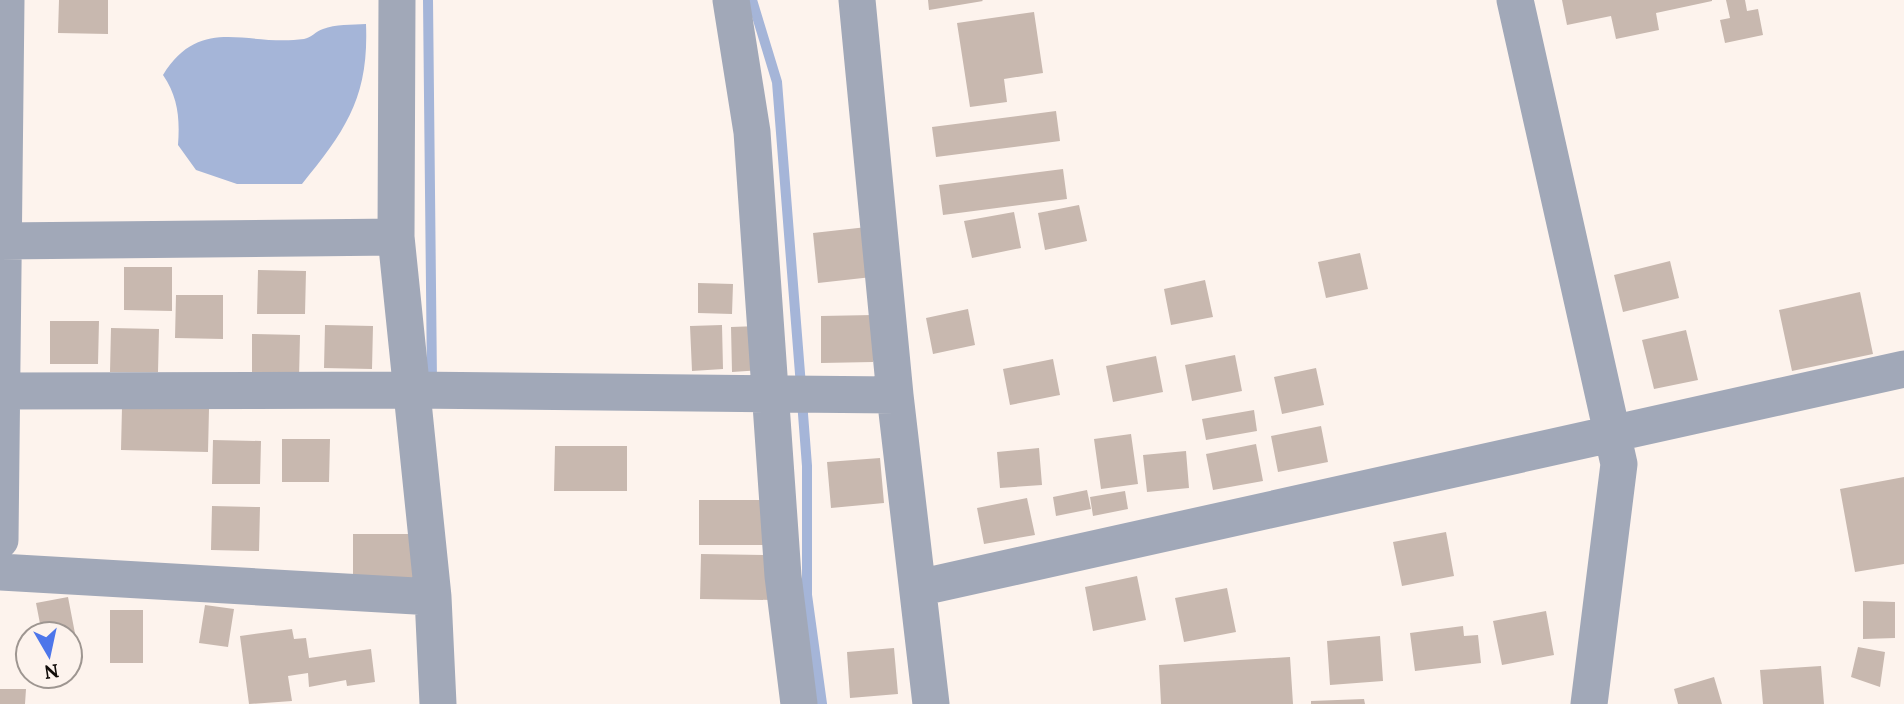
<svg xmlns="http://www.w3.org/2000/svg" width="1904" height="704" font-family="Lora,serif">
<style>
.water{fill:#a5b5d8}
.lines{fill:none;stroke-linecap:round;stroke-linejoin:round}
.stream{stroke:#a5b5d8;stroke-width:10}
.building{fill:#c8b8af}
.minor{stroke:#a1a8b8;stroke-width:37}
</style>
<rect width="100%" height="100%" fill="#fdf3ed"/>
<!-- water -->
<path class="water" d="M 366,24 C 369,97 346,130 302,184 L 237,184 L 196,170 L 178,145 C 180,118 178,97 163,75 C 201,14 247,47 304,39 C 311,38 316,31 323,29 C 335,24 352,25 366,24 Z"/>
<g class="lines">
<!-- stream -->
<path class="stream" d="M 428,0 L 432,382
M 752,0 L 777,82 L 801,386
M 802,401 L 807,466 L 807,595 L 822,704"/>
</g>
<!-- building -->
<path class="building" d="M 59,0 L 108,0 L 108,34 L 58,33 Z
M 928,0 L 982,0 L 983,1 L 929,10 Z
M 1562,0 L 1712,0 L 1712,1 L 1656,13 L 1659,30 L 1616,39 L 1611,16 L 1567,25 Z
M 1726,0 L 1745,0 L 1747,11 L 1758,9 L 1763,35 L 1725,43 L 1720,20 L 1730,18 Z
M 1034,12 L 1043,73 L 1004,79 L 1007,102 L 970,107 L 957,23 Z
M 1056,111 L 1060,141 L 936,157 L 932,127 Z
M 1063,169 L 1067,199 L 943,215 L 939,185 Z
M 1079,205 L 1087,241 L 1045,250 L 1038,213 Z
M 1014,212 L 1021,248 L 972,258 L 964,221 Z
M 867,227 L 872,277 L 818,283 L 813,233 Z
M 1360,253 L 1368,289 L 1326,298 L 1318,262 Z
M 1670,261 L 1679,298 L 1623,312 L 1614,275 Z
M 124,267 L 172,267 L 172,311 L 124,310 Z
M 258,270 L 306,271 L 305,314 L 257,314 Z
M 1205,280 L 1213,317 L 1171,325 L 1164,289 Z
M 698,283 L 733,284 L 732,314 L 698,313 Z
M 1860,292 L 1873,354 L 1792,371 L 1779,310 Z
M 176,295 L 223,295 L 223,339 L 175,338 Z
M 968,309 L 975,345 L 933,354 L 926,318 Z
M 873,315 L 873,362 L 821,363 L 821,316 Z
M 50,321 L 99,321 L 98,364 L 50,364 Z
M 325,325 L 373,326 L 372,369 L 324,368 Z
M 722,325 L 723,369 L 692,371 L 690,326 Z
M 759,326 L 762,370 L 732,372 L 731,327 Z
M 111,328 L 159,329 L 158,372 L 110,372 Z
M 1686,330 L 1698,380 L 1654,389 L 1642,340 Z
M 252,334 L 300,335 L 299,378 L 252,377 Z
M 1235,355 L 1242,391 L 1192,401 L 1185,365 Z
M 1156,356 L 1163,392 L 1113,402 L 1106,366 Z
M 1053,359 L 1060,395 L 1010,405 L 1003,369 Z
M 1316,368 L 1324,405 L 1282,414 L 1274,377 Z
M 122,407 L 209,409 L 208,452 L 121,450 Z
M 1254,410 L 1257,431 L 1206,440 L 1202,419 Z
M 1321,426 L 1328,462 L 1278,472 L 1271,436 Z
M 1131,434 L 1138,484 L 1101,489 L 1094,439 Z
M 282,439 L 330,439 L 329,482 L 282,482 Z
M 213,440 L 261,441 L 260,484 L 212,484 Z
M 1256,444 L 1263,481 L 1213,490 L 1206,454 Z
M 555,446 L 627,446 L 627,491 L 554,491 Z
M 1039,448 L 1042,485 L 1000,488 L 997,452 Z
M 1186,451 L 1189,488 L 1147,492 L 1143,455 Z
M 880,458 L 884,503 L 831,508 L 827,462 Z
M 1904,477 L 1904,564 L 1855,572 L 1840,489 Z
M 1087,490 L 1091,509 L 1056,516 L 1053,497 Z
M 1125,491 L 1128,509 L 1093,516 L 1090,497 Z
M 1027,498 L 1035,535 L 984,544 L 977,508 Z
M 699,500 L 771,500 L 771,545 L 699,545 Z
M 212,506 L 260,507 L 259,551 L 211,550 Z
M 1446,532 L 1454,576 L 1402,586 L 1393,542 Z
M 353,534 L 425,534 L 425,579 L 353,579 Z
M 701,554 L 773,555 L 772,600 L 700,599 Z
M 1137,576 L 1146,620 L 1093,631 L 1085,587 Z
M 1227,588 L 1236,632 L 1184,642 L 1175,598 Z
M 68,597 L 78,649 L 70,650 L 70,634 L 42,634 L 36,603 Z
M 1863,601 L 1895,602 L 1895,638 L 1863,639 Z
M 205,605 L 234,609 L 228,647 L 199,643 Z
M 110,610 L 143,610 L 143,663 L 110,663 Z
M 1546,611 L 1554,655 L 1502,665 L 1493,621 Z
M 1463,626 L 1464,636 L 1478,635 L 1481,663 L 1415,671 L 1410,633 Z
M 292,629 L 294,639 L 306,638 L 309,658 L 371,649 L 375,682 L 347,686 L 346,680 L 309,687 L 308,673 L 288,676 L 292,701 L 249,704 L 240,636 Z
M 1380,636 L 1383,681 L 1330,685 L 1327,641 Z
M 1858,647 L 1885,652 L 1880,687 L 1851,677 Z
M 894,648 L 898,694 L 850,698 L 847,652 Z
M 1290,657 L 1293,704 L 1161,704 L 1159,665 Z
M 1821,666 L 1824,704 L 1763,704 L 1760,670 Z
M 1714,677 L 1722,704 L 1678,704 L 1674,689 Z
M 0,689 L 26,689 L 25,704 L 0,704 Z
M 1364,699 L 1365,704 L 1311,704 L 1311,701 Z"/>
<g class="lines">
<!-- minor -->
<path class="minor" d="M 397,0 L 396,237 L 433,597 L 438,704
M 731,0 L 752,132 L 783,576 L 799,704
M 857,0 L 895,395 L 931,704
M 1515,0 L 1619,464 L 1589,704
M 0,241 L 396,237
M 0,391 L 411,390 L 895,395
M 0,540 L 6,0
M 0,572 L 433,597
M 918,588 L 1904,369"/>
</g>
<!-- north arrow -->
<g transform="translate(49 655) rotate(171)"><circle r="33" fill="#fdf3ed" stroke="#9e9691" stroke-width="2"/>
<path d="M0-5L12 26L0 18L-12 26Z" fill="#4d76ea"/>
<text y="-10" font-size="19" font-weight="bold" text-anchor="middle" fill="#100b08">N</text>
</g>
</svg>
